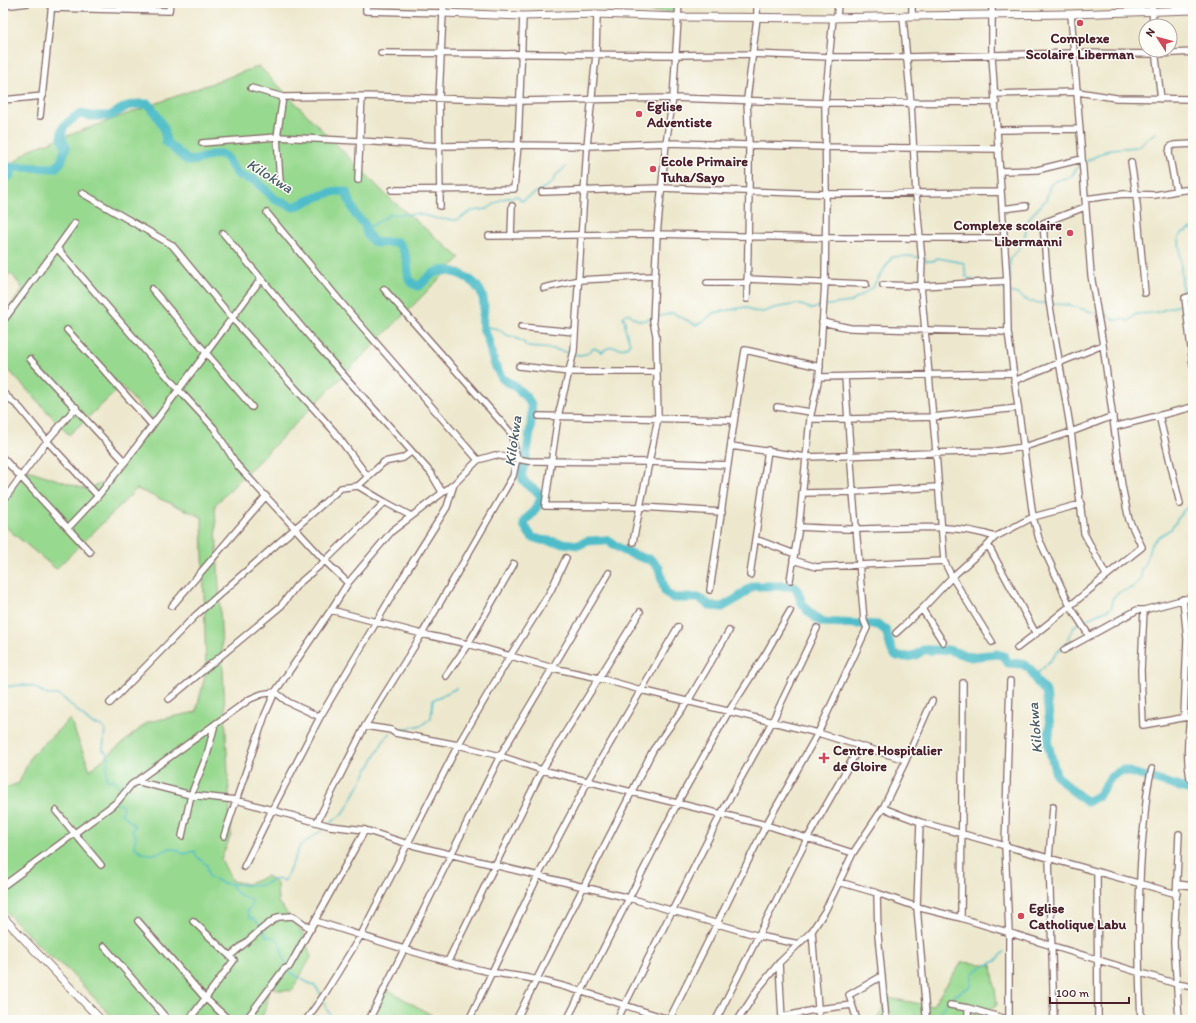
<svg xmlns="http://www.w3.org/2000/svg" width="1196" height="1023" font-family="Itim,sans-serif">
<style>
.green{fill:#98d990;stroke:#717c5e}
.lines{fill:none;stroke-linecap:round;stroke-linejoin:round}
.stream{stroke:#4fbdc9;stroke-width:1.5}
.river{stroke:#4fbdc9;stroke-width:9}
.minor-casing{stroke:#836564;stroke-width:8}
.tertiary-casing{stroke:#836564;stroke-width:9}
.minor{stroke:#fff;stroke-width:5.5}
.tertiary{stroke:#fff;stroke-width:7}
.poi-dot{fill:#d1495b;stroke:#fdfcf7;stroke-width:1.5}
.labels{text-anchor:middle;dominant-baseline:central;stroke-width:3;stroke-linejoin:round;paint-order:stroke}
.poi-label{font-size:14px;font-weight:bold;fill:#4a1f2b;stroke:#fdfcf7;text-anchor:start}
.water-label{font-size:15px;font-style:italic;fill:#4c5e6a;stroke:#fdfcf7}
</style>
<rect width="100%" height="100%" fill="#fdfcf7"/>
<filter id="ink" filterUnits="userSpaceOnUse"><feTurbulence type="fractalNoise" baseFrequency=".025" numOctaves="2"/><feDisplacementMap in="SourceGraphic" scale="8" xChannelSelector="R" yChannelSelector="G"/><feConvolveMatrix kernelMatrix="1 2 1 2 8 2 1 2 1" color-interpolation-filters="sRGB"/></filter>
<filter id="wash" filterUnits="userSpaceOnUse"><feTurbulence type="fractalNoise" baseFrequency=".012" numOctaves="4" result="noise"/><feDisplacementMap in="SourceGraphic" scale="16" xChannelSelector="R" yChannelSelector="G"/><feGaussianBlur stdDeviation="0.9" result="paint"/><feColorMatrix in="noise" values="0 0 0 0 0 0 0 0 0 0 0 0 0 0 0 0 0 1.4 0 .05"/><feComposite in="paint" operator="in"/></filter>
<g filter="url(#wash)">
<rect width="100%" height="100%" fill="#ede8cd"/>
<!-- green -->
<path class="green" d="M 604,3 L 674,3 L 674,12 L 604,10 Z
M 259,66 L 388,197 L 460,258 L 215,505 L 231,835 L 221,859 L 232,881 L 248,884 L 267,876 L 277,884 L 278,902 L 303,933 L 311,957 L 292,991 L 279,990 L 268,985 L 267,1004 L 261,1020 L 115,1020 L 68,970 L 47,954 L 3,909 L 3,789 L 19,783 L 31,756 L 70,719 L 90,770 L 148,722 L 196,712 L 206,672 L 202,517 L 137,489 L 56,569 L 3,525 L 3,497 L 25,469 L 85,489 L 107,482 L 150,419 L 122,386 L 69,435 L 3,364 L 3,316 L 23,289 L 11,273 L 3,281 L 3,171 L 31,149 Z
M 962,962 L 992,965 L 997,1005 L 978,1020 L 877,1020 L 888,998 L 932,1006 Z
M 383,987 L 440,1020 L 363,1020 Z"/>
<g class="lines">
<!-- stream -->
<path class="stream" d="M 1085,162 L 1110,149 L 1137,147 L 1156,132
M 366,229 L 391,214 L 418,214 L 439,219 L 457,220 L 472,211 L 487,209 L 502,199 L 517,196 L 522,201 L 552,183 L 556,175 L 566,167
M 1010,283 L 1010,258 L 1018,250 L 1024,239 L 1029,218 L 1046,200 L 1050,185 L 1058,180 L 1071,177 L 1076,169 L 1080,165
M 992,284 L 1004,290
M 1009,292 L 1017,294 L 1030,302 L 1069,305 L 1095,313
M 1183,298 L 1179,237 L 1182,233 L 1193,228
M 1099,313 L 1106,313 L 1114,320 L 1123,319 L 1128,321 L 1136,314 L 1154,313 L 1183,304
M 656,317 L 673,313 L 696,325 L 704,321 L 713,313 L 746,307 L 752,311 L 763,312 L 774,308 L 798,304 L 812,309 L 821,306 L 851,302 L 872,288 L 892,257 L 908,256 L 925,258 L 926,261 L 933,261 L 938,258 L 964,263 L 966,277 L 974,280
M 483,326 L 498,329 L 506,335 L 514,337 L 523,342 L 528,347 L 553,349 L 579,355 L 586,354 L 594,348 L 602,352 C 604,350 608,348 611,347 C 620,346 623,353 630,343 L 625,329 L 625,320 L 623,318 L 625,314 L 630,314 C 637,322 642,322 652,318
M 1083,621 L 1109,609 L 1112,607 C 1112,591 1120,593 1131,588 C 1135,586 1138,581 1141,579 L 1141,570 L 1147,560 L 1150,546 L 1158,537 L 1171,529 L 1183,511 L 1193,502
M 1034,675 C 1048,668 1054,652 1067,643 C 1068,636 1073,626 1079,623
M 3,687 L 22,685 L 32,686 L 48,695 L 58,695 L 62,697 L 92,724 L 102,726 L 105,730 L 103,750 L 107,753 L 109,758 C 106,765 108,771 106,778 L 107,780 L 115,780 L 120,789 L 115,800 L 116,801
M 394,731 L 422,725 L 431,718 L 433,700 L 457,688
M 118,804 L 122,805 L 123,807 L 121,814 L 127,818 L 135,826 L 132,831 L 136,835 L 134,846 C 145,858 157,855 170,848 L 177,850 L 183,854 L 195,851 L 196,856 L 207,865 L 209,877 L 225,884 L 229,883 L 239,895 L 252,900 L 251,906 L 247,911 L 249,917 L 254,919 L 263,927
M 329,824 L 344,813 L 385,738 L 391,733
M 231,884 C 240,884 252,887 261,885 C 269,883 274,876 283,881 L 285,880 L 300,846 L 326,827
M 264,930 L 266,936 L 275,938 L 279,941 L 284,959 L 291,973 L 316,987 L 322,996
M 324,999 L 326,1008 L 334,1020
M 938,1020 C 941,1003 957,993 971,986 L 972,974 L 978,969 L 996,961 L 1004,952"/>
<!-- river -->
<path class="river" d="M 3,179 L 11,175 L 11,167 L 55,168 L 61,162 L 66,147 C 55,129 66,122 82,113 L 90,116 L 110,116 L 127,106 L 138,104 L 148,104 L 154,111 L 164,128 L 166,142 L 188,161 L 197,160 L 211,155 L 221,154 L 225,156 L 236,172 L 239,175 L 248,179 L 253,179 L 269,193 L 274,199 L 294,207 C 306,202 334,187 346,192 L 355,214 L 365,225 L 367,234 L 373,241 L 377,243 L 397,242 C 402,246 406,255 407,262 C 409,272 405,282 418,286 C 424,283 428,276 434,273 C 452,265 478,280 483,298 C 486,308 481,318 483,328 C 484,332 487,335 488,339 C 489,342 489,345 490,348 C 492,357 496,369 501,376 C 503,381 509,382 513,385 C 519,390 529,398 531,405 C 534,414 527,451 525,462 C 524,466 521,472 522,477 C 525,487 538,489 542,498 L 532,514 L 525,520 L 524,525 L 529,533 L 532,537 L 541,540 L 579,545 L 587,541 L 607,540 L 624,551 L 646,559 L 650,559 L 659,568 L 665,591 L 667,594 L 674,598 L 699,598 L 711,606 L 722,607 L 738,598 L 750,588 L 754,586 L 794,586 L 797,589 L 802,603 L 807,610 L 821,622 L 879,625 L 886,631 L 891,648 L 893,653 L 897,656 L 907,657 L 916,655 L 923,650 L 948,650 L 971,657 L 997,654 L 1004,656 L 1008,663 L 1023,664 L 1030,669 L 1037,682 L 1046,692 L 1050,726 L 1048,744 L 1056,775 L 1073,791 L 1087,802 L 1098,796 L 1111,777 L 1122,770 L 1190,790 L 1193,787"/>
</g>
</g>
<g filter="url(#ink)">
<g class="lines">
<defs>
<path id="minor" d="M 366,3 L 366,11 L 443,13 L 439,98 L 440,206
M 992,3 L 992,56 L 1007,281 L 1008,332 L 1033,517 L 1039,539 L 1070,606 L 1088,634 L 1090,635 L 1093,634
M 1152,3 L 1153,26
M 3,6 L 28,3
M 52,8 L 169,11 L 170,3
M 597,14 L 596,55 L 587,146 L 574,351 L 558,416 L 545,506 L 641,507 L 722,512
M 912,16 L 912,3
M 903,17 L 911,103 L 916,194 L 922,261 L 921,286 L 936,452 L 944,561 L 952,577 L 992,642
M 837,18 L 838,3
M 1155,50 L 1161,99
M 381,53 L 676,55 L 753,54 L 830,57 L 907,57 L 1075,53 L 1156,54 L 1193,52
M 251,88 L 283,97 L 362,96 L 520,101 L 673,98 L 825,103 L 996,102
M 995,94 L 1078,92 L 1116,98 L 1193,99
M 3,100 L 43,96
M 40,116 L 52,3
M 997,130 L 1080,129
M 202,143 L 277,137 L 359,141 L 439,146 L 518,145 L 587,146 L 666,143 L 825,147 L 999,149
M 1131,162 L 1136,194 L 1145,293
M 1000,171 L 1037,170 L 1082,159
M 358,180 L 362,96
M 280,182 L 277,137 L 283,97
M 392,190 L 514,189 L 518,145 L 523,16
M 1176,191 L 1193,189
M 542,192 L 661,188 L 826,194 L 1001,192
M 82,193 L 172,245 L 232,318 L 333,430 L 368,477
M 1085,199 L 1124,194 L 1155,195 L 1176,191 L 1169,153 L 1170,147 L 1174,145 L 1193,144
M 1085,207 L 1043,223 L 1049,301 L 1071,432 L 1084,533 L 1106,575
M 1002,209 L 1026,206
M 267,213 L 345,307 L 478,460
M 223,233 L 315,343 L 431,473 L 442,492
M 489,236 L 657,234 L 825,238 L 1004,238
M 511,236 L 512,206
M 57,248 L 179,390 L 214,428 L 237,465 L 325,561 L 348,583
M 747,279 L 866,284
M 707,283 L 747,283
M 883,285 L 921,286 L 1007,281
M 544,288 L 579,280 L 655,276
M 152,289 L 252,407
M 1193,296 L 1185,298 L 1193,365
M 747,299 L 749,191 L 749,145 L 747,99 L 757,18 L 757,3
M 3,321 L 57,248 L 75,223
M 822,322 L 850,328 L 1008,332
M 521,327 L 575,332
M 67,330 L 101,367 L 152,425
M 30,359 L 125,462
M 519,366 L 569,372 L 656,372
M 819,377 L 1013,373
M 1014,381 L 1103,345
M 3,393 L 20,408 L 47,441 L 98,496
M 777,407 L 811,412
M 1159,415 L 1180,504
M 539,416 L 733,420
M 810,419 L 847,419 L 932,417 L 1018,408
M 1114,427 L 1193,407
M 731,446 L 806,457 L 996,451 L 1024,447 L 1071,432 L 1113,416
M 3,458 L 90,552
M 358,486 L 385,502 L 411,516
M 802,493 L 853,492 L 938,487
M 3,501 L 47,441 L 76,407
M 799,527 C 818,528 838,529 857,529 C 903,529 950,522 995,537
M 68,528 L 98,496 L 125,462 L 261,279
M 755,539 L 795,554
M 633,542 L 658,418 L 656,335 L 653,321 L 655,276 L 657,234 L 666,143 L 673,98 L 679,3
M 988,545 L 1036,634
M 793,560 L 816,567 L 944,561
M 750,575 L 768,450
M 790,580 L 799,527 L 810,419 L 819,377 L 825,282 L 826,194 L 825,103 L 833,18
M 710,590 C 722,510 732,430 745,350 L 820,367
M 1183,599 L 1187,639 L 1184,717
M 172,606 L 266,496
M 922,609 L 943,642
M 331,610 L 422,634 L 468,644 L 553,668 L 599,678 L 641,690 L 818,733 L 906,760
M 1144,610 L 1141,670 L 1143,725 L 1193,716
M 896,633 L 922,609 L 952,577 L 988,545 L 995,537 L 1033,517 L 1081,504
M 1017,648 C 1060,616 1100,580 1142,547 L 1129,520 L 1122,486 L 1103,345 L 1091,275 L 1071,14
M 1064,650 L 1137,610 L 1144,610 L 1193,597
M 446,676 L 468,644 L 514,564
M 169,699 L 281,606 L 297,585 L 325,561 L 385,502
M 110,703 L 196,615 L 341,488 L 358,486 L 384,462 L 403,458 L 411,452
M 1190,716 C 1188,737 1186,757 1190,778 L 1193,780
M 365,726 L 391,730 L 395,733 L 458,745 L 500,756 L 542,770 L 766,825 L 853,853
M 136,781 L 191,795 L 236,800 L 330,826 L 365,830 L 408,844 L 629,898 L 759,936 L 799,944
M 1053,807 L 1049,858 L 1054,1020
M 883,808 L 920,822 L 1177,894
M 56,811 L 101,865
M 317,822 L 365,726 L 422,634 L 513,476 L 517,458 L 511,433 L 384,289
M 920,822 L 917,907 L 926,1014
M 182,836 L 191,795 L 207,755 L 215,724
M 224,836 L 265,715 L 275,692 L 331,610 L 348,583 L 392,531 L 454,484 L 478,460 L 495,455 L 528,461 L 649,462 L 728,465
M 244,867 L 272,810 L 320,717 L 403,577 L 447,507 L 454,484
M 1097,872 L 1098,1020
M 839,882 L 877,893 L 917,907 L 961,918 L 1177,984 L 1193,987
M 1177,884 L 1193,886
M 3,886 L 117,802 L 131,785 L 250,699 L 262,694 L 275,692 L 288,702 L 320,717
M 877,893 L 878,935 L 886,1020
M 961,918 L 963,683
M 138,921 L 205,998 L 229,1020
M 315,921 C 373,939 431,959 490,972 C 506,975 522,976 538,980 C 584,990 627,1007 672,1020
M 812,931 L 819,1020
M 104,946 L 168,1020
M 230,956 L 264,927 L 278,917 L 293,916 L 311,929
M 448,961 L 542,770 L 640,612
M 779,963 L 782,1020
M 950,1005 L 968,1008 L 1010,1020
M 968,1008 L 968,1020
M 782,1017 L 818,1009 L 852,1005
M 189,1020 L 234,960 L 193,921
M 246,1020 L 284,969 L 289,967 L 365,830
M 306,1020 L 324,995 L 361,935 L 458,745 L 510,656 L 550,592 L 566,558
M 369,1020 L 500,756 L 609,573
M 469,1020 L 538,876 L 588,781 L 678,627
M 516,1020 L 653,750 L 688,701 L 729,631
M 567,1020 L 678,802 L 729,711 L 766,653 L 790,611
M 617,1020 L 721,814 L 772,722 L 817,628
M 669,1020 L 766,825 L 818,733 L 867,628 L 864,621 L 853,492 L 845,377
M 716,1020 L 807,839 L 860,746
M 738,1020 L 758,989 L 779,963 L 812,931 L 825,911 L 853,853 L 883,808 L 906,760 L 932,701
M 857,1020 L 849,995 L 882,976
M 1009,1020 L 1009,933 L 1005,846 L 1010,681
M 1141,1020 C 1138,955 1137,889 1144,824 C 1146,806 1146,787 1152,769
M 1179,1020 L 1174,943 L 1179,834"/>
<path id="tertiary" d="M 443,3 L 443,13 L 523,16 L 597,14 L 679,17 L 833,18 L 912,16 L 1071,14 L 1193,10
M 3,917 L 101,1020"/>
</defs>
<!-- minor casing -->
<use href="#minor" class="minor-casing"/>
<!-- tertiary casing -->
<use href="#tertiary" class="tertiary-casing"/>
<!-- minor -->
<use href="#minor" class="minor"/>
<!-- tertiary -->
<use href="#tertiary" class="tertiary"/>
</g>
</g>
<!-- markers -->
<g class="poi-dot">
<circle cx="1080" cy="23" r="4"/>
<circle cx="639" cy="114" r="4"/>
<circle cx="653" cy="169" r="4"/>
<circle cx="1070" cy="233" r="4"/>
<path d="M822 752h4v4h4v4h-4v4h-4v-4h-4v-4h4z"/>
<circle cx="1021" cy="916" r="4"/>
</g>
<g class="labels">
<!-- poi labels -->
<g class="poi-label">
<text x="1080" y="38" text-anchor="middle">Complexe<tspan x="1080" dy="16">Scolaire Liberman</tspan></text>
<text x="647" y="106">Eglise<tspan x="647" dy="16">Adventiste</tspan></text>
<text x="661" y="161">Ecole Primaire<tspan x="661" dy="16">Tuha/Sayo</tspan></text>
<text x="1062" y="225" text-anchor="end">Complexe scolaire<tspan x="1062" dy="16">Libermanni</tspan></text>
<text x="833" y="750">Centre Hospitalier<tspan x="833" dy="16">de Gloire</tspan></text>
<text x="1029" y="908">Eglise<tspan x="1029" dy="16">Catholique Labu</tspan></text>
</g>
<!-- water labels -->
<g class="water-label">
<text transform="translate(270 176) rotate(32)">Kilokwa</text>
<text transform="translate(513 441) rotate(-82)">Kilokwa</text>
<text transform="translate(1035 728) rotate(-95)">Kilokwa</text>
</g>
</g>
<!-- margin -->
<rect width="1196" height="1023" fill="none" stroke="#fdfcf7" stroke-width="16"/>
<!-- north arrow -->
<g transform="translate(1158 38) rotate(306)"><circle r="19" fill="#fdfcf7" stroke="#b5a4a5"/>
<path d="M0-3L7 15L0 10L-7 15Z" fill="#d1495b"/>
<text y="-6" font-size="11" font-weight="bold" text-anchor="middle" fill="#4a1f2b">N</text>
</g>
<!-- scale -->
<path d="M1050 997v6h79v-6" fill="none" stroke="#4a1f2b" stroke-width="2"/>
<text x="1056" y="997" font-size="12" fill="#4a1f2b" stroke="#fdfcf7" stroke-width="3" paint-order="stroke">100 m</text>
</svg>
